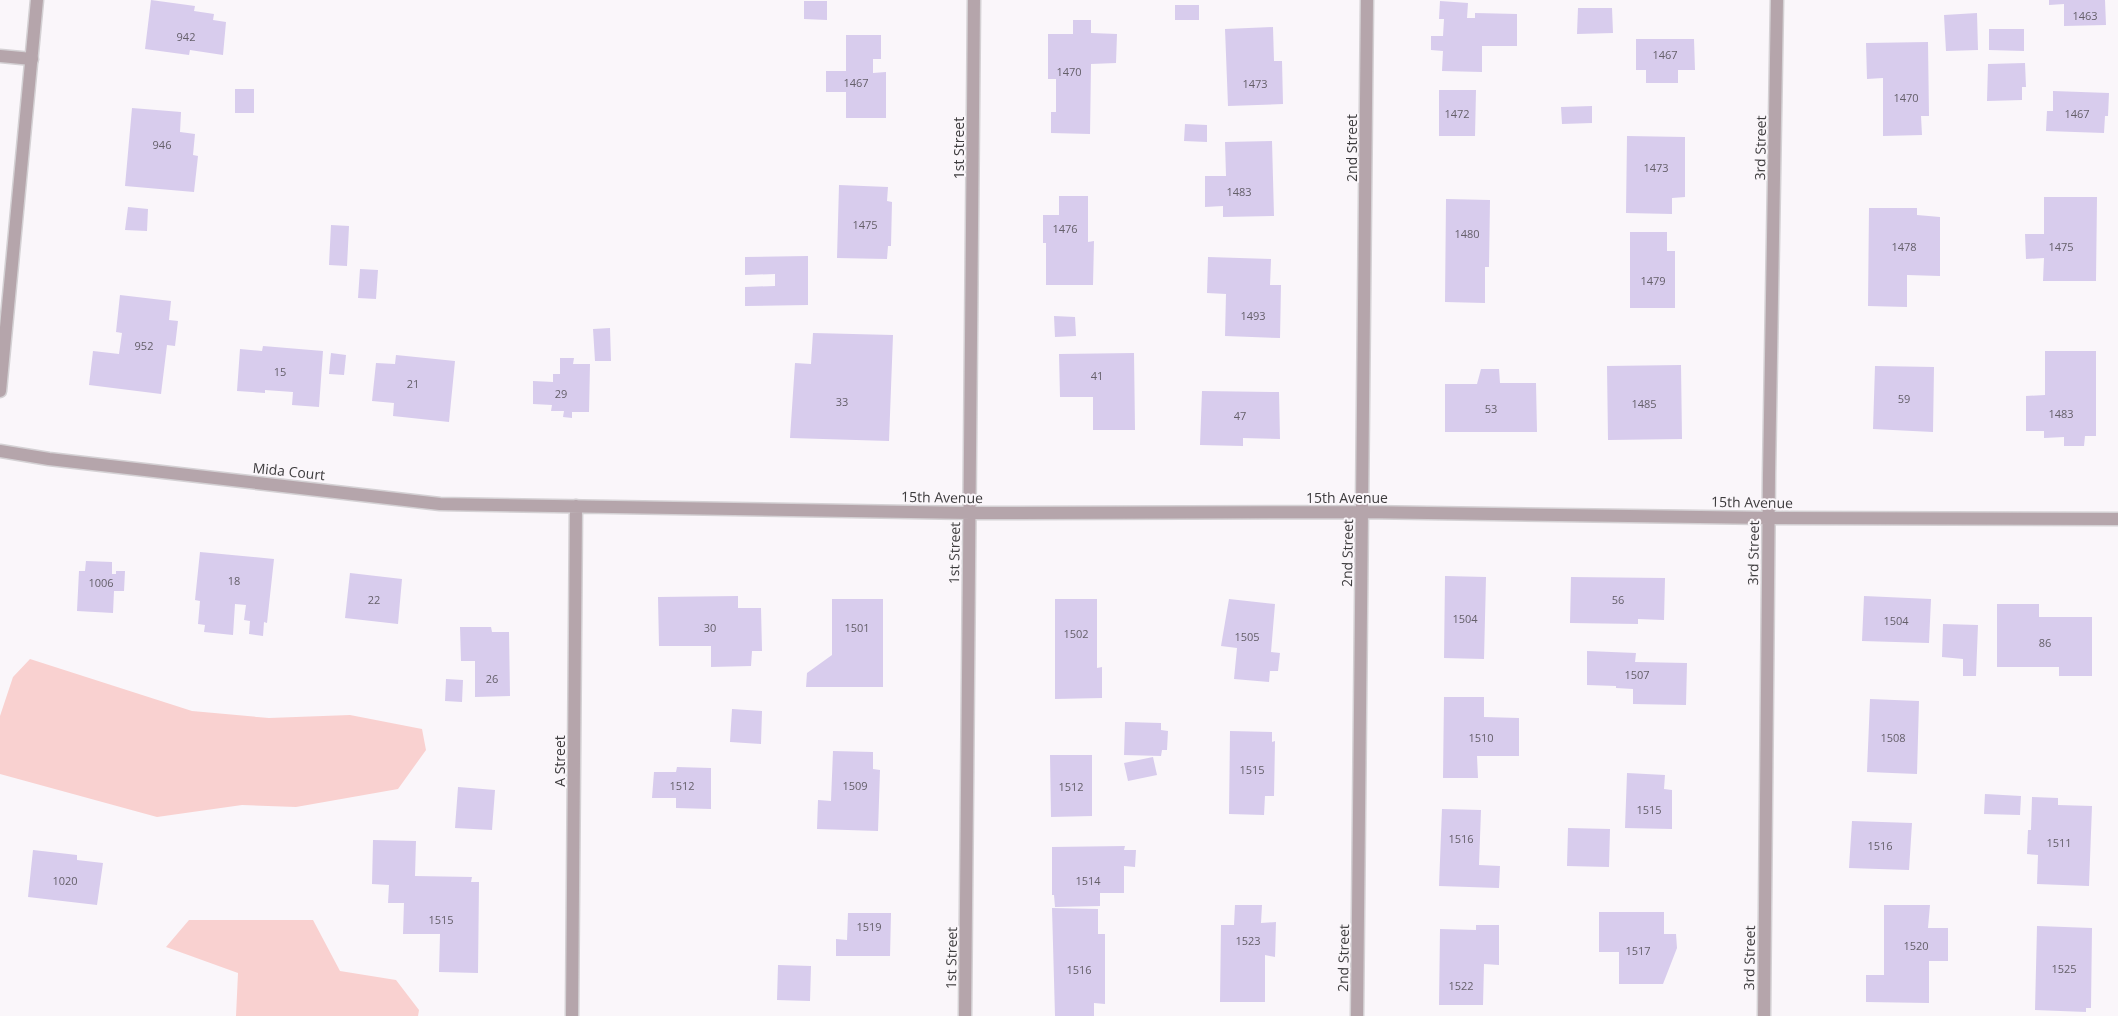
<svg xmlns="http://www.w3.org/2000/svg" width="2118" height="1016" font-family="'Open Sans',sans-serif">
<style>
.green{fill:#f9d1d0}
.building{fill:#d8cced}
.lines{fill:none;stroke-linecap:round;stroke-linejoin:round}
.service-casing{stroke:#d4d1d4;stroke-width:15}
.minor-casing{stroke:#d4d1d4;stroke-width:15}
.service{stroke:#b5a5ab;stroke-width:12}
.minor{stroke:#b5a5ab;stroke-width:12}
.labels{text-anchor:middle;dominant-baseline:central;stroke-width:4;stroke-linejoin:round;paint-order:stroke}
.number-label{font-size:11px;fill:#645f69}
.street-label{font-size:14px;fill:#3d3b3d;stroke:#faf6fa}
</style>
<rect width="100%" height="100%" fill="#faf6fa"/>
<!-- green -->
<path class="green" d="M 30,659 L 192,711 L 269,718 L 350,715 L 422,729 L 426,750 L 398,789 L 296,807 L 242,805 L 157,817 L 0,774 L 0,716 L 13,677 Z
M 189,920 L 313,920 L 340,971 L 396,980 L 419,1010 L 418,1016 L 236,1016 L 238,973 L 166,947 Z"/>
<!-- building -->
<path class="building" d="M 151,0 L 195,6 L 194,11 L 214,14 L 213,20 L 226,22 L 223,55 L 190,50 L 189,55 L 145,49 Z
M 2049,0 L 2105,0 L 2106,25 L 2064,26 L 2064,4 L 2049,5 Z
M 804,1 L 827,1 L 827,20 L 804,19 Z
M 1440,1 L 1468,3 L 1467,18 L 1475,18 L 1475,13 L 1517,14 L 1517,46 L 1482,46 L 1482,72 L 1442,71 L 1443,51 L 1431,50 L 1431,36 L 1443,36 L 1444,19 L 1439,19 Z
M 1175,5 L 1199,5 L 1199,20 L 1175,20 Z
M 1578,8 L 1612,8 L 1613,33 L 1577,34 Z
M 1977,13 L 1978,50 L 1946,51 L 1944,15 Z
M 1073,20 L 1091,20 L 1091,33 L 1117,34 L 1116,63 L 1091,64 L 1090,134 L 1051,133 L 1051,112 L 1056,112 L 1056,79 L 1048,79 L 1048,34 L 1073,34 Z
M 1273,27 L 1274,61 L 1282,61 L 1283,104 L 1228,106 L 1225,29 Z
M 1989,29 L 2024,29 L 2024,51 L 1989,50 Z
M 846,35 L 881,35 L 881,59 L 873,59 L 873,73 L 886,72 L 886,118 L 846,118 L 846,92 L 826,92 L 826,71 L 846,71 Z
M 1636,39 L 1694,39 L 1695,70 L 1678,70 L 1678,83 L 1646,83 L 1646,70 L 1636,70 Z
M 1928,42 L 1929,116 L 1921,116 L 1922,135 L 1883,136 L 1883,78 L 1867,79 L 1866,43 Z
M 2025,63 L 2026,87 L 2022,87 L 2022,100 L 1987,101 L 1988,64 Z
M 235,89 L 254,89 L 254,113 L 235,113 Z
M 1439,90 L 1476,90 L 1475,136 L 1439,136 Z
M 2053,91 L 2109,93 L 2108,116 L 2105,116 L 2104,133 L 2046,131 L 2047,111 L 2053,111 Z
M 1592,106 L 1592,123 L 1562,124 L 1561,107 Z
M 132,108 L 181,112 L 180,132 L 195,134 L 193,155 L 198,156 L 194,192 L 125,186 Z
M 1185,124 L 1207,125 L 1207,142 L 1184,141 Z
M 1627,136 L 1685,137 L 1685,197 L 1672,198 L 1672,214 L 1626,213 Z
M 1272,141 L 1274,216 L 1223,217 L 1223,206 L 1205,207 L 1205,176 L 1226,176 L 1225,142 Z
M 839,185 L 888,187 L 887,201 L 892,202 L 891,246 L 888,246 L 887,259 L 837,258 Z
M 1059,196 L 1088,196 L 1088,242 L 1094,241 L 1093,285 L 1046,285 L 1046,243 L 1043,243 L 1043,215 L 1059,215 Z
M 2044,197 L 2097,197 L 2096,281 L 2043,281 L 2044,258 L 2026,259 L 2025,234 L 2044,234 Z
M 1446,199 L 1490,200 L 1489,267 L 1485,267 L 1485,303 L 1445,302 Z
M 128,207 L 148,209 L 147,231 L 125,230 Z
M 1869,208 L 1917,208 L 1917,215 L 1940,217 L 1940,276 L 1907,275 L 1907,307 L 1868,306 Z
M 331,225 L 349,226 L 347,266 L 329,265 Z
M 1630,232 L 1667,232 L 1667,251 L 1675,251 L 1675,308 L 1630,308 Z
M 808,256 L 808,305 L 745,306 L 745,287 L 775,286 L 775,274 L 745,275 L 745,257 Z
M 1208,257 L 1271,259 L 1270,285 L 1281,285 L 1280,338 L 1225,336 L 1226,294 L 1207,293 Z
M 360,269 L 378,270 L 376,299 L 358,298 Z
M 120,295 L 171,301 L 169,320 L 178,321 L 175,346 L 167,345 L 161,394 L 89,385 L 93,351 L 119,354 L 122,333 L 116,332 Z
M 1054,316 L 1075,317 L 1076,336 L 1055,337 Z
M 610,328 L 611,361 L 595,361 L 593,329 Z
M 813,333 L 893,335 L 889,441 L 790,438 L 795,363 L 811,364 Z
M 263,346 L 323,351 L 319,407 L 292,405 L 293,392 L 265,390 L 265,393 L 237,391 L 240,349 L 262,351 Z
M 2045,351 L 2096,351 L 2096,436 L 2085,436 L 2084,446 L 2064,446 L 2064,437 L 2044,438 L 2044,431 L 2026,431 L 2026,396 L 2045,395 Z
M 331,353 L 346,355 L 344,375 L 329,374 Z
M 1134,353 L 1135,430 L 1093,430 L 1093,397 L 1060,397 L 1059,354 Z
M 396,355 L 455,361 L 449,422 L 393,416 L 394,403 L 372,401 L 376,363 L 395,364 Z
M 560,358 L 574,358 L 573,364 L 590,364 L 589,412 L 572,412 L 572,418 L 563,417 L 564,411 L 551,411 L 552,405 L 533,404 L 533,381 L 553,382 L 553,374 L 560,374 Z
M 1681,365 L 1682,439 L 1608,440 L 1607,366 Z
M 1875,366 L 1934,367 L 1933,432 L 1873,429 Z
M 1481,369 L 1499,369 L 1500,383 L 1536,383 L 1537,432 L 1445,432 L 1445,384 L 1477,384 Z
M 1202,391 L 1279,392 L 1280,439 L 1243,438 L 1243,446 L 1200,445 Z
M 200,552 L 274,559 L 267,623 L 264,622 L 263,636 L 249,634 L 250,621 L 244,620 L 246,605 L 235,604 L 233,635 L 204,632 L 205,625 L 198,624 L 200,601 L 195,600 Z
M 86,561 L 112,562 L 112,574 L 116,574 L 116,571 L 125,571 L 124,591 L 114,591 L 113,613 L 77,611 L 79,571 L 85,571 Z
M 350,573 L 402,579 L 398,624 L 345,618 Z
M 1445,576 L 1486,577 L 1484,659 L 1444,658 Z
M 1571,577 L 1665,578 L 1664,620 L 1638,619 L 1638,624 L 1570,623 Z
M 738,596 L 738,608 L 761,608 L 762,651 L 752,651 L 751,666 L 711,667 L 711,646 L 659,646 L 658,597 Z
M 1864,596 L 1931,599 L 1929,643 L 1862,641 Z
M 832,599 L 883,599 L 883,687 L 806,687 L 807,673 L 832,655 Z
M 1055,599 L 1097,599 L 1097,668 L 1102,667 L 1102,698 L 1055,699 Z
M 1229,599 L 1275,604 L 1271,652 L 1280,653 L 1278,671 L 1270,671 L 1269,682 L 1234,679 L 1237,648 L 1221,646 Z
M 1997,604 L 2039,604 L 2039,617 L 2092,617 L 2092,676 L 2059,676 L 2059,667 L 1997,667 Z
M 1943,624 L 1978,625 L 1976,676 L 1963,676 L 1963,659 L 1942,657 Z
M 460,627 L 491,627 L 492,632 L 509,632 L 510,696 L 475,697 L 475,661 L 461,661 Z
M 1587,651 L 1636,653 L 1635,662 L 1687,663 L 1686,705 L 1633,704 L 1633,689 L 1616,688 L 1616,686 L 1587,685 Z
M 446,679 L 463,680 L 462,702 L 445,701 Z
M 1444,697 L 1484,697 L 1484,717 L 1519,718 L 1519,756 L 1477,756 L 1478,778 L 1443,778 Z
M 1870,699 L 1919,701 L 1917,774 L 1867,772 Z
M 732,709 L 762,711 L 761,744 L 730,742 Z
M 1125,722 L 1161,723 L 1161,730 L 1168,731 L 1167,750 L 1162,750 L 1161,756 L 1124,755 Z
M 1230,731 L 1272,732 L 1272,742 L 1275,741 L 1274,796 L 1265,796 L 1264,815 L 1229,814 Z
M 833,751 L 873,752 L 873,769 L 880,770 L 878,831 L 817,829 L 818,800 L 831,801 Z
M 1050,755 L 1092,755 L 1092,816 L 1051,817 Z
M 1153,757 L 1157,775 L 1128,781 L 1124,763 Z
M 677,767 L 711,768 L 711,809 L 676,808 L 676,798 L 652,798 L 654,772 L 676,772 Z
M 1627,773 L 1665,775 L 1664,789 L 1672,790 L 1672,829 L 1625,828 Z
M 458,787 L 495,790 L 492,830 L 455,828 Z
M 1985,794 L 2021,796 L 2020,815 L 1984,814 Z
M 2032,797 L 2058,798 L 2058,805 L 2092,806 L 2089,886 L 2037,884 L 2038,855 L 2027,854 L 2028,830 L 2031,830 Z
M 1442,809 L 1481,810 L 1479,865 L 1500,866 L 1499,888 L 1439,886 Z
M 1852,821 L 1912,823 L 1909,870 L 1849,868 Z
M 1568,828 L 1610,829 L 1609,867 L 1567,866 Z
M 373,840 L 416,841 L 415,876 L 472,877 L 471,882 L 479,882 L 478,973 L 439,972 L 440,934 L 403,934 L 404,903 L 388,903 L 389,885 L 372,884 Z
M 1125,846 L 1124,850 L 1136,850 L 1135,867 L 1124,866 L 1124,893 L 1100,893 L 1100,906 L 1055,907 L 1054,895 L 1052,895 L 1052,847 Z
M 33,850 L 77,855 L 77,860 L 103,863 L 97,905 L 28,897 Z
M 1235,905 L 1262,905 L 1261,923 L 1276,922 L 1275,957 L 1265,955 L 1265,1002 L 1220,1002 L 1221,925 L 1234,925 Z
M 1884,905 L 1930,905 L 1928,928 L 1948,928 L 1948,961 L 1929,961 L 1929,1003 L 1866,1002 L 1866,975 L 1884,975 Z
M 1052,908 L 1098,909 L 1098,934 L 1105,934 L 1105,1004 L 1094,1003 L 1094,1016 L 1055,1016 Z
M 1599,912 L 1664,912 L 1664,934 L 1676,934 L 1677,948 L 1663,984 L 1619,984 L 1619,952 L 1599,952 Z
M 848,913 L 891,913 L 890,956 L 836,956 L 836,939 L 847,940 Z
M 1476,925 L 1499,925 L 1499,965 L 1484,964 L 1483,1005 L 1439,1005 L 1440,929 L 1476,930 Z
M 2037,926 L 2092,928 L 2091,1008 L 2086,1008 L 2086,1012 L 2035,1010 Z
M 778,965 L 811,966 L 810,1001 L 777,1000 Z"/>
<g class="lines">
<defs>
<path id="service" d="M 0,56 L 32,59"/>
<path id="minor" d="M 0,391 L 37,0
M 0,451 L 49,459 L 440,504 L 970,513 L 1363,512 L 1769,518 L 2118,519
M 572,1016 L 576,506
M 965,1016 L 974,0
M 1357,1016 L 1367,0
M 1764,1016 L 1769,475 L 1777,0"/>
</defs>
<!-- service casing -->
<use href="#service" class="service-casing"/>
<!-- minor casing -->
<use href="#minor" class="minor-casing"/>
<!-- service -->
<use href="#service" class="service"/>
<!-- minor -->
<use href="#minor" class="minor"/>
</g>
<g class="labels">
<!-- number labels -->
<g class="number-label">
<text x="2085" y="15">1463</text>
<text x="186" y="36">942</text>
<text x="1665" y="54">1467</text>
<text x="1069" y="71">1470</text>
<text x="856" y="82">1467</text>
<text x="1255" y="83">1473</text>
<text x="1906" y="97">1470</text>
<text x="1457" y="113">1472</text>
<text x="2077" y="113">1467</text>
<text x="162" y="144">946</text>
<text x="1656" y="167">1473</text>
<text x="1239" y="191">1483</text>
<text x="865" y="224">1475</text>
<text x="1065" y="228">1476</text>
<text x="1467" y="233">1480</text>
<text x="1904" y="246">1478</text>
<text x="2061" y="246">1475</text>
<text x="1653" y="280">1479</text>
<text x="1253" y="315">1493</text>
<text x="144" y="345">952</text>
<text x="280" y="371">15</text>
<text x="1097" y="375">41</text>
<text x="413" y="383">21</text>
<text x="561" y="393">29</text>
<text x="1904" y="398">59</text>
<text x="842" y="401">33</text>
<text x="1644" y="403">1485</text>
<text x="1491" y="408">53</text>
<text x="2061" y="413">1483</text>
<text x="1240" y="415">47</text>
<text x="234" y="580">18</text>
<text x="101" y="582">1006</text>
<text x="374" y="599">22</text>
<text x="1618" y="599">56</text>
<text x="1465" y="618">1504</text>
<text x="1896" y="620">1504</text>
<text x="710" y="627">30</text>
<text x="857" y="627">1501</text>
<text x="1076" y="633">1502</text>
<text x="1247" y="636">1505</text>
<text x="2045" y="642">86</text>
<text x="1637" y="674">1507</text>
<text x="492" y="678">26</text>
<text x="1481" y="737">1510</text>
<text x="1893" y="737">1508</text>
<text x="1252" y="769">1515</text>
<text x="682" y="785">1512</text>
<text x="855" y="785">1509</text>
<text x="1071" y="786">1512</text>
<text x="1649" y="809">1515</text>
<text x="1461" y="838">1516</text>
<text x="2059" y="842">1511</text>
<text x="1880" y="845">1516</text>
<text x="65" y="880">1020</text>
<text x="1088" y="880">1514</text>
<text x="441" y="919">1515</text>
<text x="869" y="926">1519</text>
<text x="1248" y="940">1523</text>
<text x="1916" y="945">1520</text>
<text x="1638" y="950">1517</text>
<text x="2064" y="968">1525</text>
<text x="1079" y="969">1516</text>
<text x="1461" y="985">1522</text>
</g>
<!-- street labels -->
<g class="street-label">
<text transform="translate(958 148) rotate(-90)">1st Street</text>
<text transform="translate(1351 148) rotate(-90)">2nd Street</text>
<text transform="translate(1760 148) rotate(-89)">3rd Street</text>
<text transform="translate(289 471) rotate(6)">Mida Court</text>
<text transform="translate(942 497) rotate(1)">15th Avenue</text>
<text x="1347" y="497">15th Avenue</text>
<text transform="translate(1752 502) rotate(1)">15th Avenue</text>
<text transform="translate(954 553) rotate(-89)">1st Street</text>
<text transform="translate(1347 553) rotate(-89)">2nd Street</text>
<text transform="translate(1753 553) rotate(-89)">3rd Street</text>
<text transform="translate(559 761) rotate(-90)">A Street</text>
<text transform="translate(951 958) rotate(-89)">1st Street</text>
<text transform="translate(1343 958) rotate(-89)">2nd Street</text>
<text transform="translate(1749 958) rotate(-89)">3rd Street</text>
</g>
</g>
</svg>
